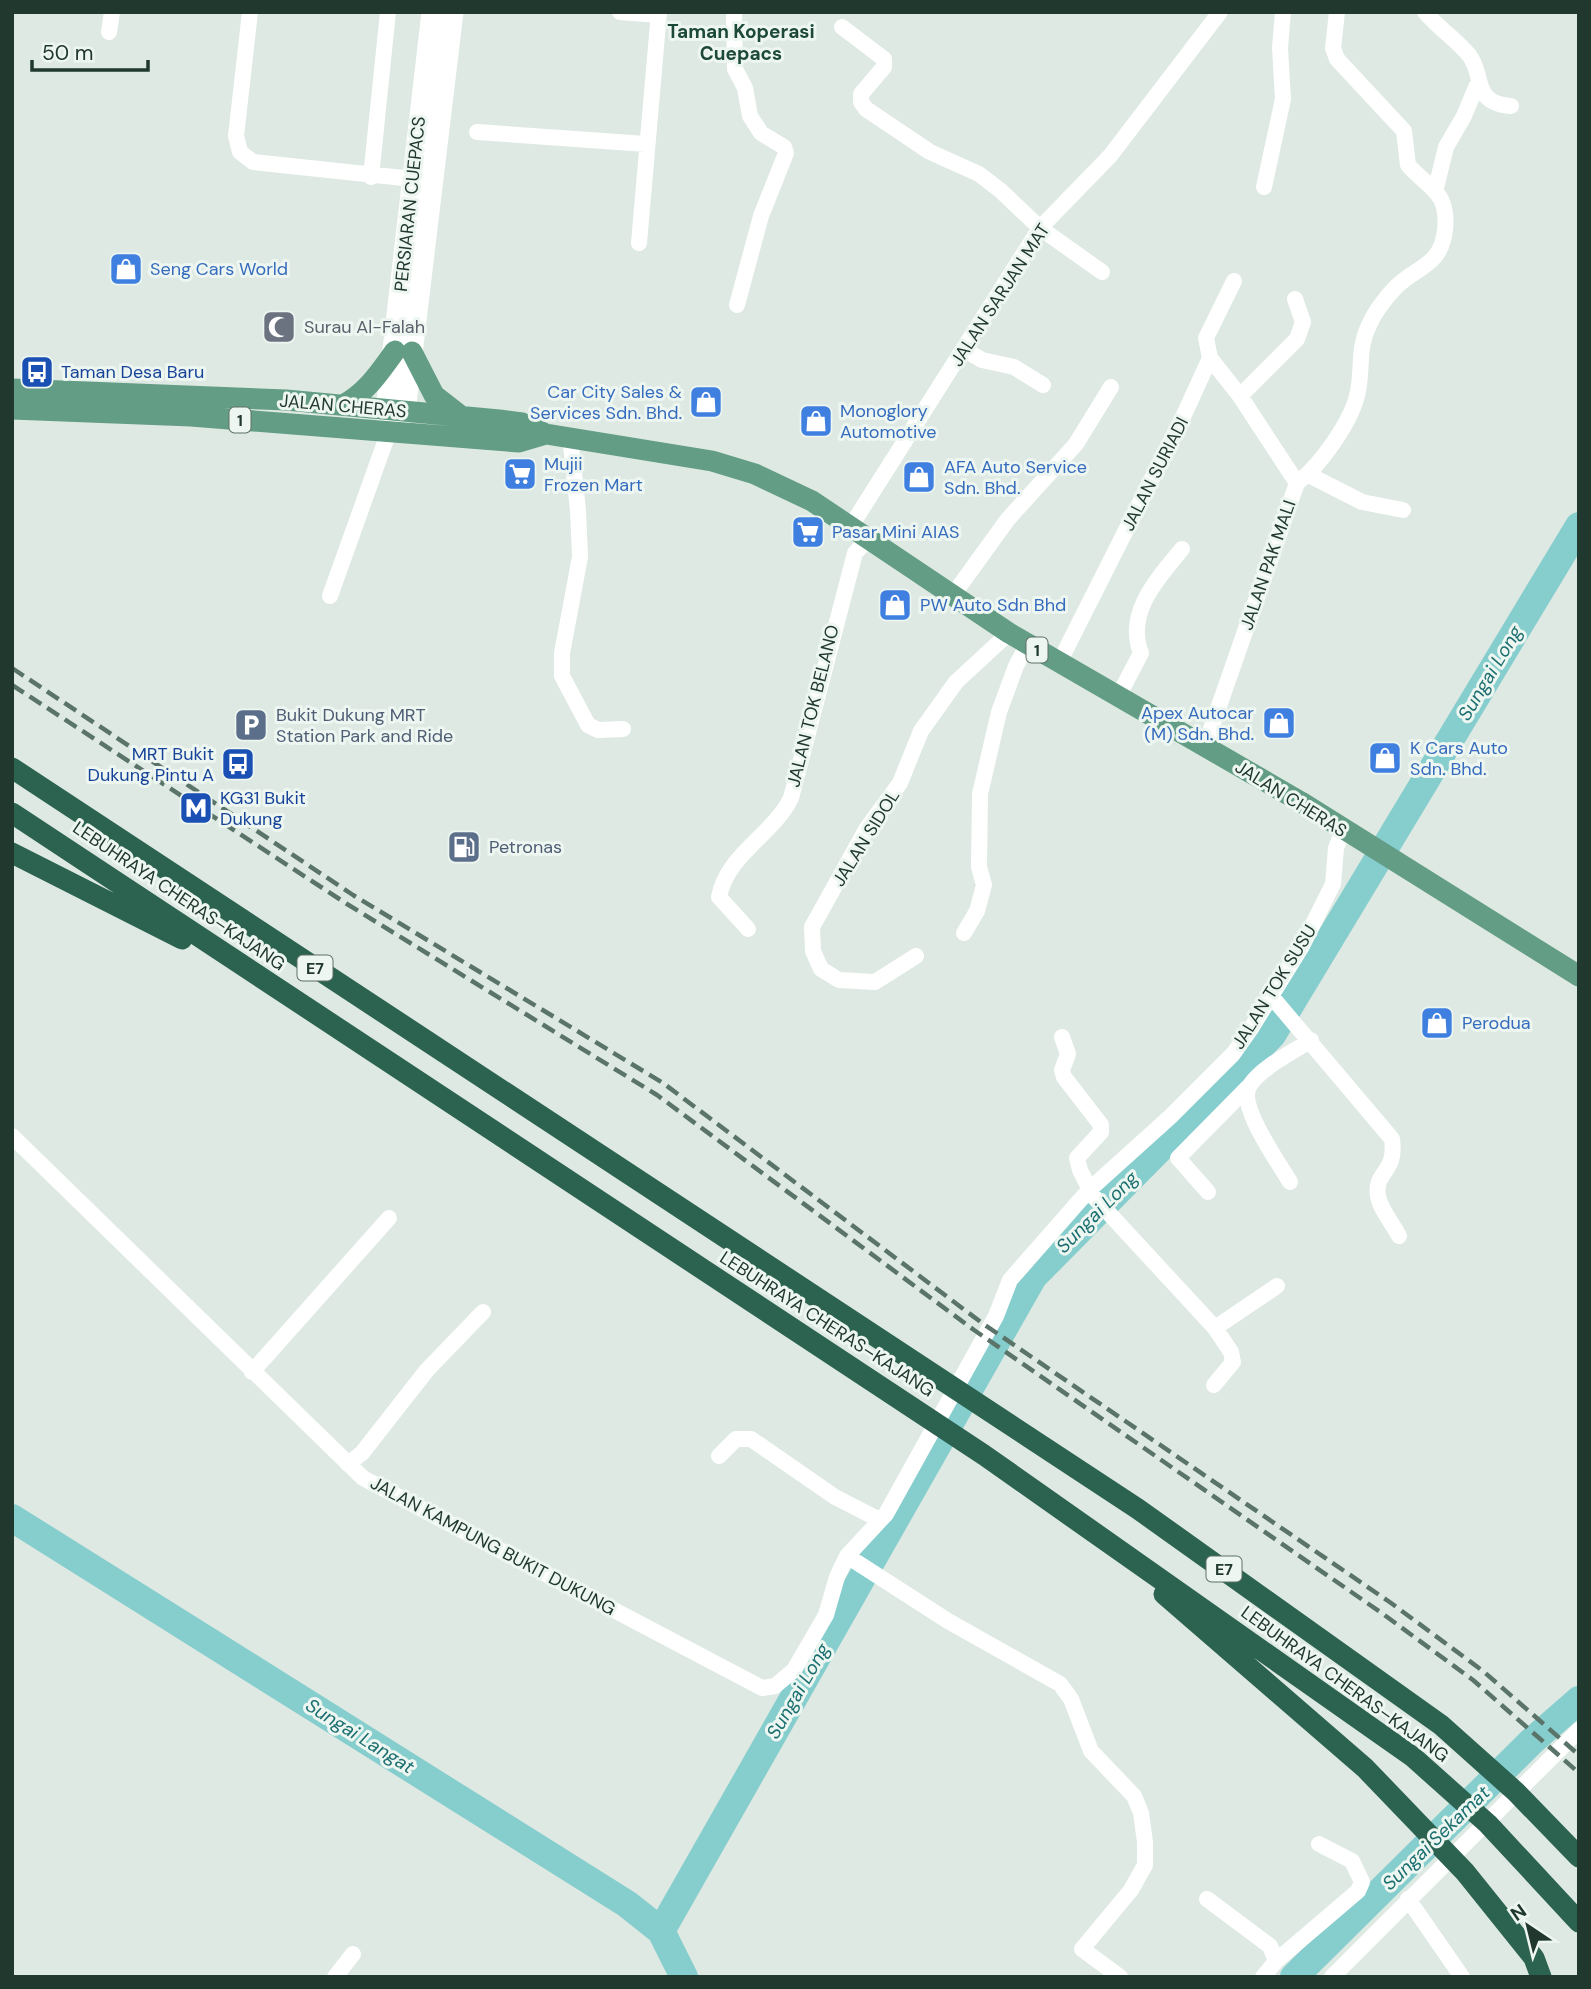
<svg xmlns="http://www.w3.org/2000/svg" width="1591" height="1989" font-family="'DM Sans',sans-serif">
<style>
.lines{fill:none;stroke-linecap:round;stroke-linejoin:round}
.river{stroke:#86cdcd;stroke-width:28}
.street{stroke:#fff;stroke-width:16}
.secondary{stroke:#fff;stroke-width:21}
.primary{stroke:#639d86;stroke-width:21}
.highway{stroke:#2c6350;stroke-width:21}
.rail{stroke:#5a7469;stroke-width:4.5;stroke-dasharray:14 7;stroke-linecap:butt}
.labels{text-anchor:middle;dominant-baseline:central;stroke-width:6;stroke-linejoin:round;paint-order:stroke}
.shield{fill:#edf6f0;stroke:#5e7168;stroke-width:2}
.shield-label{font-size:16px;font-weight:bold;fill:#20382e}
.street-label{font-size:18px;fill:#20382e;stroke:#edf6f0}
.shop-label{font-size:18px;fill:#366cbe;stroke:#edf6f0;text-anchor:start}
.worship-label{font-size:18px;fill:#5b616d;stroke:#edf6f0;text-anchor:start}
.transit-label{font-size:18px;fill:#164399;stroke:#edf6f0;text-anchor:start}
.service-label{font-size:18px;fill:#4e5e75;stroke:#edf6f0;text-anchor:start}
.neighbourhood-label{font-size:19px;font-weight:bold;fill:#1d4938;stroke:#edf6f0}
.water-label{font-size:19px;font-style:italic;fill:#1c6f71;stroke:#edf6f0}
</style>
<rect width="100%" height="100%" fill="#dde9e2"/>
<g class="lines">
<!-- river -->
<path class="river" d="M 12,1518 L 627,1904 L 661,1931 L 684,1977
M 661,1931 L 1033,1277 L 1272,1035 L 1579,526
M 1294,1977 L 1532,1741 L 1579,1700"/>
<!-- street -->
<path class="street" d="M 250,12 L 236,136 L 240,152 L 253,162 L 413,179
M 620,12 L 659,15
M 734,12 L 735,69 L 745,88 L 750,116 L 761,133 L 784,147 L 786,153 L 761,216 L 737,305
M 1425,12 C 1438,28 1456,39 1469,55 C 1485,75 1471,103 1511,106
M 842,27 L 884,59 L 884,67 L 861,94 L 861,102 L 866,109 L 930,152 L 979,174 L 1001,191 L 1040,228 L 1102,272
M 109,32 L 112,12
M 477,132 L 646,144
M 371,177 L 388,12
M 1264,187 L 1283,99 L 1280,48 L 1283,12
M 1436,188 L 1446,147 L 1464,116 L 1477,85
M 639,243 L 659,12
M 965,350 L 982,360 L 1014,367 L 1043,385
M 1210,358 L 1240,396 L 1297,483
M 1240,396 L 1297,339 L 1303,322 L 1295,299
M 570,437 L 578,510 L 580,557 L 562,653 L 562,676 L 588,725 L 598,730 L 623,729
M 1309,475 L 1362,502 L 1403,510
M 851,526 L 1040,228 L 1110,156 L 1220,12
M 953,595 L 1008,519 L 1076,444 L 1111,387
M 330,596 L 389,431
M 1059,663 L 1183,417 L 1210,358 L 1206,338 L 1234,281
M 1118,697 L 1141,653 C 1125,613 1158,578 1182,549
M 1205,746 L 1297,483 C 1320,466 1353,420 1358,391 C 1363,366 1357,349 1370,323 C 1375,312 1386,297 1395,288 C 1416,266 1441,267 1445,230 C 1449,191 1429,189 1408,165 L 1404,131 L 1337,59 L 1333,48 L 1337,12
M 748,929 L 719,897 C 727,854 773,835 791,798 L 855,553 L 869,538
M 964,933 L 977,911 L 984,885 L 979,867 L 980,794 L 999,712 L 1016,666 L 1028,644
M 916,956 L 875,982 L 839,980 L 821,969 L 813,951 L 812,927 L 867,828 L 900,783 L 921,731 L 956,682 L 1009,633
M 1272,997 L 1392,1139 C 1397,1174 1374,1170 1378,1196 C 1380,1209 1393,1224 1399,1236
M 1062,1037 L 1068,1054 L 1062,1070 L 1064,1077 L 1101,1125 L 1101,1132 L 1077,1158 L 1080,1170 L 1093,1196 L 1215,1328 L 1277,1286
M 12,1136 L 363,1478 L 762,1688 L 775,1686 L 794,1670 L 826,1615 L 837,1577 L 847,1556 L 886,1514 L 996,1316 L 1010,1280 L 1089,1190 L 1170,1117 L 1233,1054 L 1250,1030 L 1302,946 L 1333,884 L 1336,848 L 1343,831
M 1290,1182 C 1279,1163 1236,1104 1250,1085 C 1263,1066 1292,1053 1311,1040
M 1208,1192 L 1178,1158 L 1248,1087
M 252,1372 L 389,1218
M 1214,1385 L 1233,1362 L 1231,1352 L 1215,1328
M 719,1456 L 736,1439 L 751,1439 L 835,1497 L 880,1520
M 348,1464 L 362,1453 L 427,1370 L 483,1312
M 847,1556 L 948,1621 L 1060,1684 L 1071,1699 L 1091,1751 L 1134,1796 L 1141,1813 L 1145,1842 L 1145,1865 L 1131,1890 L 1082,1949 L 1120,1977
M 1207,1899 L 1270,1946 L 1276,1961
M 1408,1899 L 1462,1977
M 335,1977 L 353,1954
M 1263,1977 L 1276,1961 L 1358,1891 L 1362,1882 L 1352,1861 L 1319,1844
M 1332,1977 L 1579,1730"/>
<!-- secondary -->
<path class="secondary" d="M 395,424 L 405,412 L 453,12
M 388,425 L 386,410 L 432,12"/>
<!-- primary -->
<path class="primary" d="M 412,352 L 434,395 L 461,416
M 12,389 L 286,400 L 499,420 L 522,423 L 546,434 L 712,461 L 755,474 L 812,501 L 1009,633 L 1301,802 L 1579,976
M 343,405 C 367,392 379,373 395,351
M 12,409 L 191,416 L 519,442 L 546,434"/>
<!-- highway -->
<path class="highway" d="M 12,768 L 1138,1509 L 1441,1725 L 1516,1792 L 1579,1857
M 12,813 L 984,1455 L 1413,1757 L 1488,1824 L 1579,1922
M 12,853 L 182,939
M 1164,1594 L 1365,1768 L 1465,1872 L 1534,1958 L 1541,1977"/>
<!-- rail -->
<path class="rail" d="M 12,668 L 353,895 L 663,1083 L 982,1323 L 1391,1603 L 1483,1671 L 1579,1755
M 12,685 L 347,904 L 657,1095 L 974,1330 L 1383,1614 L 1473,1680 L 1579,1773"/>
</g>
<!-- icons -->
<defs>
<symbol id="shop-square" viewBox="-11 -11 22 22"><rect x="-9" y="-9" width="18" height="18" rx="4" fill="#3f7fe0" stroke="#edf6f0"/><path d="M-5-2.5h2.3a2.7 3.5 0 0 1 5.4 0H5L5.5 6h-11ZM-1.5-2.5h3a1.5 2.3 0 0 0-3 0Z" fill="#fff"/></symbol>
<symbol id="mosque-square" viewBox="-11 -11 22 22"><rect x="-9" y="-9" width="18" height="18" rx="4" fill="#6b7280" stroke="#edf6f0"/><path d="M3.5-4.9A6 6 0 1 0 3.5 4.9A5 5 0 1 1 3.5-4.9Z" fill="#fff"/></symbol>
<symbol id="bus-square" viewBox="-11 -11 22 22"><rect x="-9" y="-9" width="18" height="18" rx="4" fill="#1a4fb4" stroke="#edf6f0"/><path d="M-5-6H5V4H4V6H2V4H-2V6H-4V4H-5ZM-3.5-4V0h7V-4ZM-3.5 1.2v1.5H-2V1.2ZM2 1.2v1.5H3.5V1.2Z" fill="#fff"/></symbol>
<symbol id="supermarket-square" viewBox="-11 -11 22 22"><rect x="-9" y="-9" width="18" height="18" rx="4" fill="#3f7fe0" stroke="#edf6f0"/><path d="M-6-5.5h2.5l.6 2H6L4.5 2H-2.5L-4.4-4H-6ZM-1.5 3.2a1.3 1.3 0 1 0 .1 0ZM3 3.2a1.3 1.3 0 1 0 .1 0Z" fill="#fff"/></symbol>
<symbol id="parking-square" viewBox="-11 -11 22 22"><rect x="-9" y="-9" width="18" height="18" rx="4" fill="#5c6f8a" stroke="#edf6f0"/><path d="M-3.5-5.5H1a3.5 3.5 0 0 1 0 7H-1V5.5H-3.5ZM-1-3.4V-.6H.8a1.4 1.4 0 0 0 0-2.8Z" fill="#fff"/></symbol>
<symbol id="metro-square" viewBox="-11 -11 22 22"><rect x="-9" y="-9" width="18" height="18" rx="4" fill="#1a4fb4" stroke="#edf6f0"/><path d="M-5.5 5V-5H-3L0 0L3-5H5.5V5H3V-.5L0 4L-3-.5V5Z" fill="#fff"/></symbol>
<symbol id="fuel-square" viewBox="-11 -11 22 22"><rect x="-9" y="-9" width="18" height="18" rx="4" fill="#5c6f8a" stroke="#edf6f0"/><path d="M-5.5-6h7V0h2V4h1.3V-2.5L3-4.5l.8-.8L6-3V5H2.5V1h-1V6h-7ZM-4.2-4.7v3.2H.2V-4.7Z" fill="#fff"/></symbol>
</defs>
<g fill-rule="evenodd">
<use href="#shop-square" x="107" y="250" width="38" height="38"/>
<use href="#mosque-square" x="260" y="308" width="38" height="38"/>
<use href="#bus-square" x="18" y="353" width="38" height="38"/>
<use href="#shop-square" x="687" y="383" width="38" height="38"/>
<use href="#shop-square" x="797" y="402" width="38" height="38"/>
<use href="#supermarket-square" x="501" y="455" width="38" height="38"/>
<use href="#shop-square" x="900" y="458" width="38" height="38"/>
<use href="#supermarket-square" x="789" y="513" width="38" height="38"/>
<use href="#shop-square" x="876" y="586" width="38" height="38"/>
<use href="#shop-square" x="1260" y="704" width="38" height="38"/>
<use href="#parking-square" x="232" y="706" width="38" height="38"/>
<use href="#shop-square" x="1366" y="739" width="38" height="38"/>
<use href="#bus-square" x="219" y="745" width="38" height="38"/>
<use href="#metro-square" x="177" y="789" width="38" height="38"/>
<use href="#fuel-square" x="445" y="828" width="38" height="38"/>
<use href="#shop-square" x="1418" y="1004" width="38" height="38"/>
</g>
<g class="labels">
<!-- shield labels -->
<g class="shield">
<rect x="229.5" y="407.5" width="21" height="25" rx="5"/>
<rect x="1026.5" y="637.5" width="21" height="25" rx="5"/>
<rect x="297.5" y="955.5" width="35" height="25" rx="5"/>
<rect x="1206.5" y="1556.5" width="35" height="25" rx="5"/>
</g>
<g class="shield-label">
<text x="240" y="420">1</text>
<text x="1037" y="650">1</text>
<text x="315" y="968">E7</text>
<text x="1224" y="1569">E7</text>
</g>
<!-- street labels -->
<g class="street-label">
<text transform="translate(410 204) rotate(-84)">PERSIARAN CUEPACS</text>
<text transform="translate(1000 295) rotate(-57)">JALAN SARJAN MAT</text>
<text transform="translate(343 406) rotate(5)">JALAN CHERAS</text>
<text transform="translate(1155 474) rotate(-63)">JALAN SURIADI</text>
<text transform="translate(1268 565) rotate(-71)">JALAN PAK MALI</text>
<text transform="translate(813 706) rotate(-76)">JALAN TOK BELANO</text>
<text transform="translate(1291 799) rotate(32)">JALAN CHERAS</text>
<text transform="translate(866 838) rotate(-58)">JALAN SIDOL</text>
<text transform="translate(179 896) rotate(34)">LEBUHRAYA CHERAS–KAJANG</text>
<text transform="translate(1274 987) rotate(-58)">JALAN TOK SUSU</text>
<text transform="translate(827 1324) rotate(33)">LEBUHRAYA CHERAS–KAJANG</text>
<text transform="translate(493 1546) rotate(28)">JALAN KAMPUNG BUKIT DUKUNG</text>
<text transform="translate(1345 1684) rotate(36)">LEBUHRAYA CHERAS–KAJANG</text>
</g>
<!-- shop labels -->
<g class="shop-label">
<text x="150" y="269">Seng Cars World</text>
<text x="682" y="392" text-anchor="end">Car City Sales &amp;<tspan x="682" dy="21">Services Sdn. Bhd.</tspan></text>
<text x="840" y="411">Monoglory<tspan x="840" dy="21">Automotive</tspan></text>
<text x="544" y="464">Mujii<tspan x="544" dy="21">Frozen Mart</tspan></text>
<text x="944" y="467">AFA Auto Service<tspan x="944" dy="21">Sdn. Bhd.</tspan></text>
<text x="832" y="532">Pasar Mini AIAS</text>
<text x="920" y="605">PW Auto Sdn Bhd</text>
<text x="1254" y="713" text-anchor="end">Apex Autocar<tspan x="1254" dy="21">(M) Sdn. Bhd.</tspan></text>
<text x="1410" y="748">K Cars Auto<tspan x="1410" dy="21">Sdn. Bhd.</tspan></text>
<text x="1462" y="1023">Perodua</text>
</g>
<!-- worship labels -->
<g class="worship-label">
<text x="304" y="327">Surau Al-Falah</text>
</g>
<!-- transit labels -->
<g class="transit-label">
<text x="61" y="372">Taman Desa Baru</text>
<text x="214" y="754" text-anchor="end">MRT Bukit<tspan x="214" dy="21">Dukung Pintu A</tspan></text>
<text x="220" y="798">KG31 Bukit<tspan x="220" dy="21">Dukung</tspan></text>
</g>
<!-- service labels -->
<g class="service-label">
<text x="276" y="715">Bukit Dukung MRT<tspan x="276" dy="21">Station Park and Ride</tspan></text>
<text x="489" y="847">Petronas</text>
</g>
<!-- neighbourhood labels -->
<g class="neighbourhood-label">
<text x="741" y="31">Taman Koperasi<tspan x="741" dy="22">Cuepacs</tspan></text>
</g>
<!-- water labels -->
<g class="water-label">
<text transform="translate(1490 673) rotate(-59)">Sungai Long</text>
<text transform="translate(1097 1212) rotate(-45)">Sungai Long</text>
<text transform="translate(798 1691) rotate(-60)">Sungai Long</text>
<text transform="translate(360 1736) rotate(32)">Sungai Langat</text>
<text transform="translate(1436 1838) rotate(-44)">Sungai Sekamat</text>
</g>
</g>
<!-- border -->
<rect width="1591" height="1989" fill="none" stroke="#20382e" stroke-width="28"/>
<!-- north arrow -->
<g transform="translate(1528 1926) rotate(325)" stroke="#edf6f0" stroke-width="5" paint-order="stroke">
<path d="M0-5L12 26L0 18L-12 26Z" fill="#20382e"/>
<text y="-10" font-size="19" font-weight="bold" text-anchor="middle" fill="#20382e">N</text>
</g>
<!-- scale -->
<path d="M32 60v10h116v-10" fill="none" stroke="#20382e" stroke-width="3.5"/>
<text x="42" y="60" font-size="21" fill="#20382e" stroke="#edf6f0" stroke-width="5" paint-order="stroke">50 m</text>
</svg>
